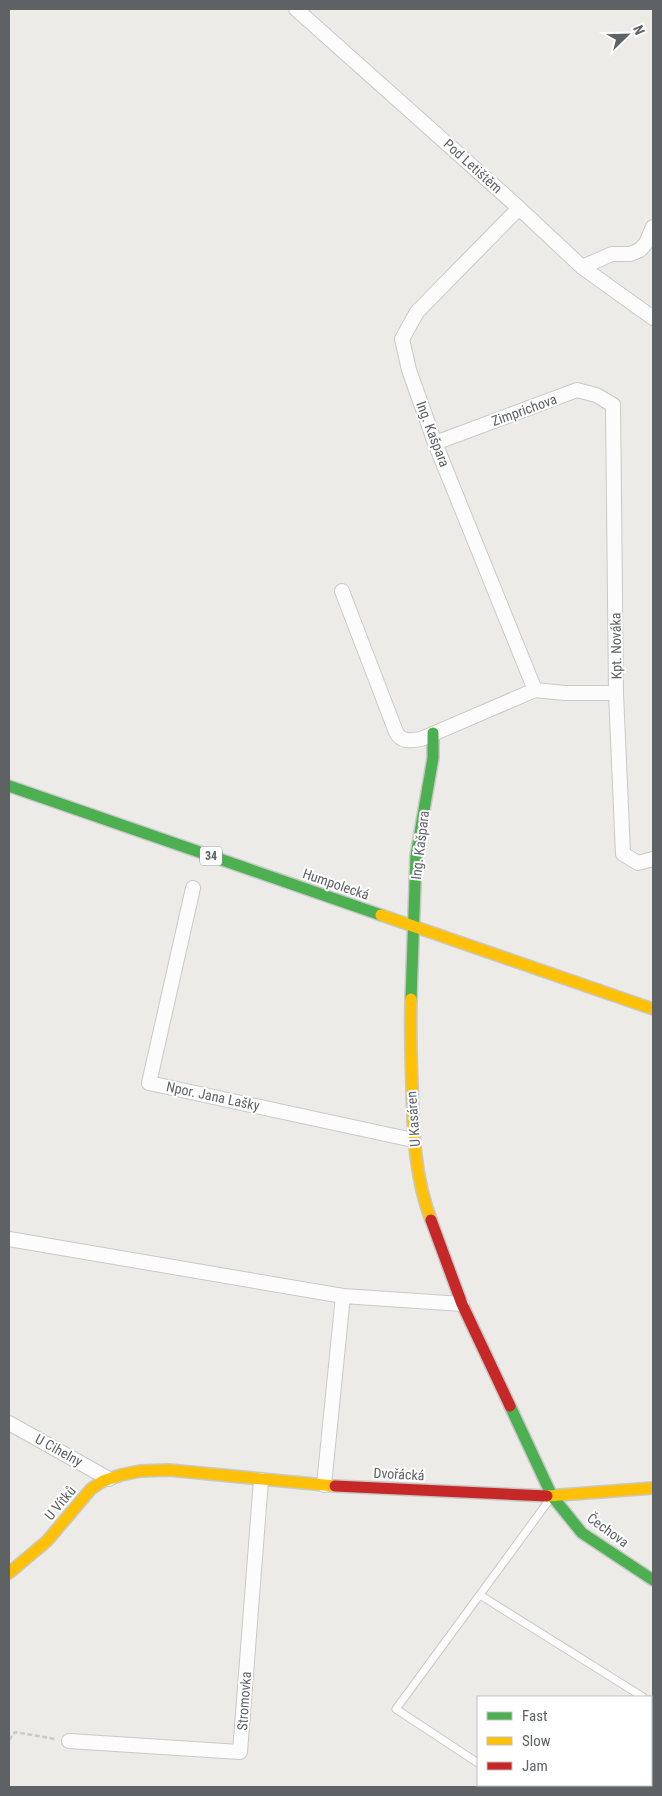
<svg xmlns="http://www.w3.org/2000/svg" width="662" height="1796" font-family="'Roboto Condensed',sans-serif">
<style>
.lines{fill:none;stroke-linecap:round;stroke-linejoin:round}
.lane-casing{stroke:#c9c9c8;stroke-width:9}
.street-casing{stroke:#c9c9c8;stroke-width:16}
.fast-casing{stroke:#c7c8c7;stroke-width:14}
.slow-casing{stroke:#c7c8c7;stroke-width:14}
.jam-casing{stroke:#c7c8c7;stroke-width:14}
.path{stroke:#c7cbc9;stroke-width:2.5;stroke-dasharray:5 2.5;stroke-linecap:butt}
.lane{stroke:#fcfcfc;stroke-width:7}
.street{stroke:#fcfcfc;stroke-width:14}
.fast{stroke:#4caf50;stroke-width:11}
.slow{stroke:#ffc107;stroke-width:11}
.jam{stroke:#c62828;stroke-width:11}
.labels{text-anchor:middle;dominant-baseline:central;stroke-width:4;stroke-linejoin:round;paint-order:stroke}
.shield{fill:#fff;stroke:#8e9193;stroke-width:1}
.shield-label{font-size:12px;font-weight:bold;fill:#5e6265}
.street-label{font-size:14px;fill:#5e6265;stroke:#fff}
</style>
<rect width="100%" height="100%" fill="#edebe8"/>
<g class="lines">
<defs>
<path id="lane" d="M 480,1595 L 643,1697
M 651,1702 L 653,1704
M 651,1756 L 653,1752
M 478,1763 L 396,1709 L 550,1499
M 512,1785 L 516,1787
M 630,1787 L 631,1785"/>
<path id="street" d="M 296,9 L 519,208 L 582,267 L 653,318
M 519,208 L 417,312 L 402,339 L 409,370 L 435,443 L 535,690
M 582,267 L 612,254 L 630,254 L 640,250 L 646,243 L 653,227
M 435,443 L 577,390 L 596,395 L 613,405 L 616,693 L 623,854 L 638,863 L 653,859
M 342,591 L 396,732 C 401,742 410,741 421,739 L 535,690 L 565,693 L 616,693
M 193,888 L 149,1083 L 413,1140
M 9,1239 L 343,1296 L 462,1304
M 9,1423 L 109,1479
M 324,1485 L 343,1296
M 69,1741 L 240,1752 L 261,1480"/>
<path id="fast" d="M 9,786 L 381,915
M 411,999 L 416,856 L 433,758 L 433,733
M 510,1406 L 552,1496 L 582,1533 L 653,1580"/>
<path id="slow" d="M 381,915 L 653,1009
M 411,999 C 410,1029 411,1058 412,1087 C 413,1132 415,1178 431,1220
M 547,1496 L 653,1488
M 9,1573 L 47,1541 L 91,1489 L 103,1481 L 121,1475 L 140,1471 L 169,1470 L 335,1486"/>
<path id="jam" d="M 431,1220 L 462,1304 L 510,1406
M 335,1486 L 547,1496"/>
</defs>
<!-- lane casing -->
<use href="#lane" class="lane-casing"/>
<!-- street casing -->
<use href="#street" class="street-casing"/>
<!-- fast casing -->
<use href="#fast" class="fast-casing"/>
<!-- slow casing -->
<use href="#slow" class="slow-casing"/>
<!-- jam casing -->
<use href="#jam" class="jam-casing"/>
<!-- path -->
<path class="path" d="M 9,1740 L 15,1732 L 55,1739"/>
<!-- lane -->
<use href="#lane" class="lane"/>
<!-- street -->
<use href="#street" class="street"/>
<!-- fast -->
<use href="#fast" class="fast"/>
<!-- slow -->
<use href="#slow" class="slow"/>
<!-- jam -->
<use href="#jam" class="jam"/>
</g>
<g class="labels">
<!-- shield labels -->
<rect class="shield" x="200" y="846.5" width="22" height="19" rx="4"/>
<g class="shield-label">
<text x="211" y="856">34</text>
</g>
<!-- street labels -->
<g class="street-label">
<text transform="translate(473 166) rotate(42)">Pod Letištěm</text>
<text transform="translate(524 410) rotate(-20)">Zimprichova</text>
<text transform="translate(433 434) rotate(69)">Ing. Kašpara</text>
<text transform="translate(616 646) rotate(-91)">Kpt. Nováka</text>
<text transform="translate(420 845) rotate(-83)">Ing. Kašpara</text>
<text transform="translate(336 884) rotate(19)">Humpolecká</text>
<text transform="translate(213 1096) rotate(12)">Npor. Jana Lašky</text>
<text transform="translate(413 1119) rotate(-94)">U Kasáren</text>
<text transform="translate(59 1450) rotate(29)">U Cihelny</text>
<text transform="translate(399 1474) rotate(3)">Dvořácká</text>
<text transform="translate(60 1503) rotate(-50)">U Vítků</text>
<text transform="translate(608 1530) rotate(36)">Čechova</text>
<text transform="translate(244 1701) rotate(-86)">Stromovka</text>
</g>
</g>
<!-- border -->
<rect width="662" height="1796" fill="none" stroke="#5e6265" stroke-width="20"/>
<!-- legend -->
<rect x="477" y="1696" width="175" height="90" fill="#ffffff" stroke="#bfc0c1"/>
<rect x="487" y="1712" width="25" height="8" fill="#4caf50" stroke="#bfc0c1"/>
<text x="522" y="1721" font-size="15" fill="#5e6265">Fast</text>
<rect x="487" y="1737" width="25" height="8" fill="#ffc107" stroke="#bfc0c1"/>
<text x="522" y="1746" font-size="15" fill="#5e6265">Slow</text>
<rect x="487" y="1762" width="25" height="8" fill="#c62828" stroke="#bfc0c1"/>
<text x="522" y="1771" font-size="15" fill="#5e6265">Jam</text>
<!-- north arrow -->
<g transform="translate(627 35) rotate(67)" stroke="#ffffff" stroke-width="4" paint-order="stroke">
<path d="M0-4L9 19L0 12L-9 19Z" fill="#5e6265"/>
<text y="-8" font-size="14" font-weight="bold" text-anchor="middle" fill="#5e6265">N</text>
</g>
</svg>
